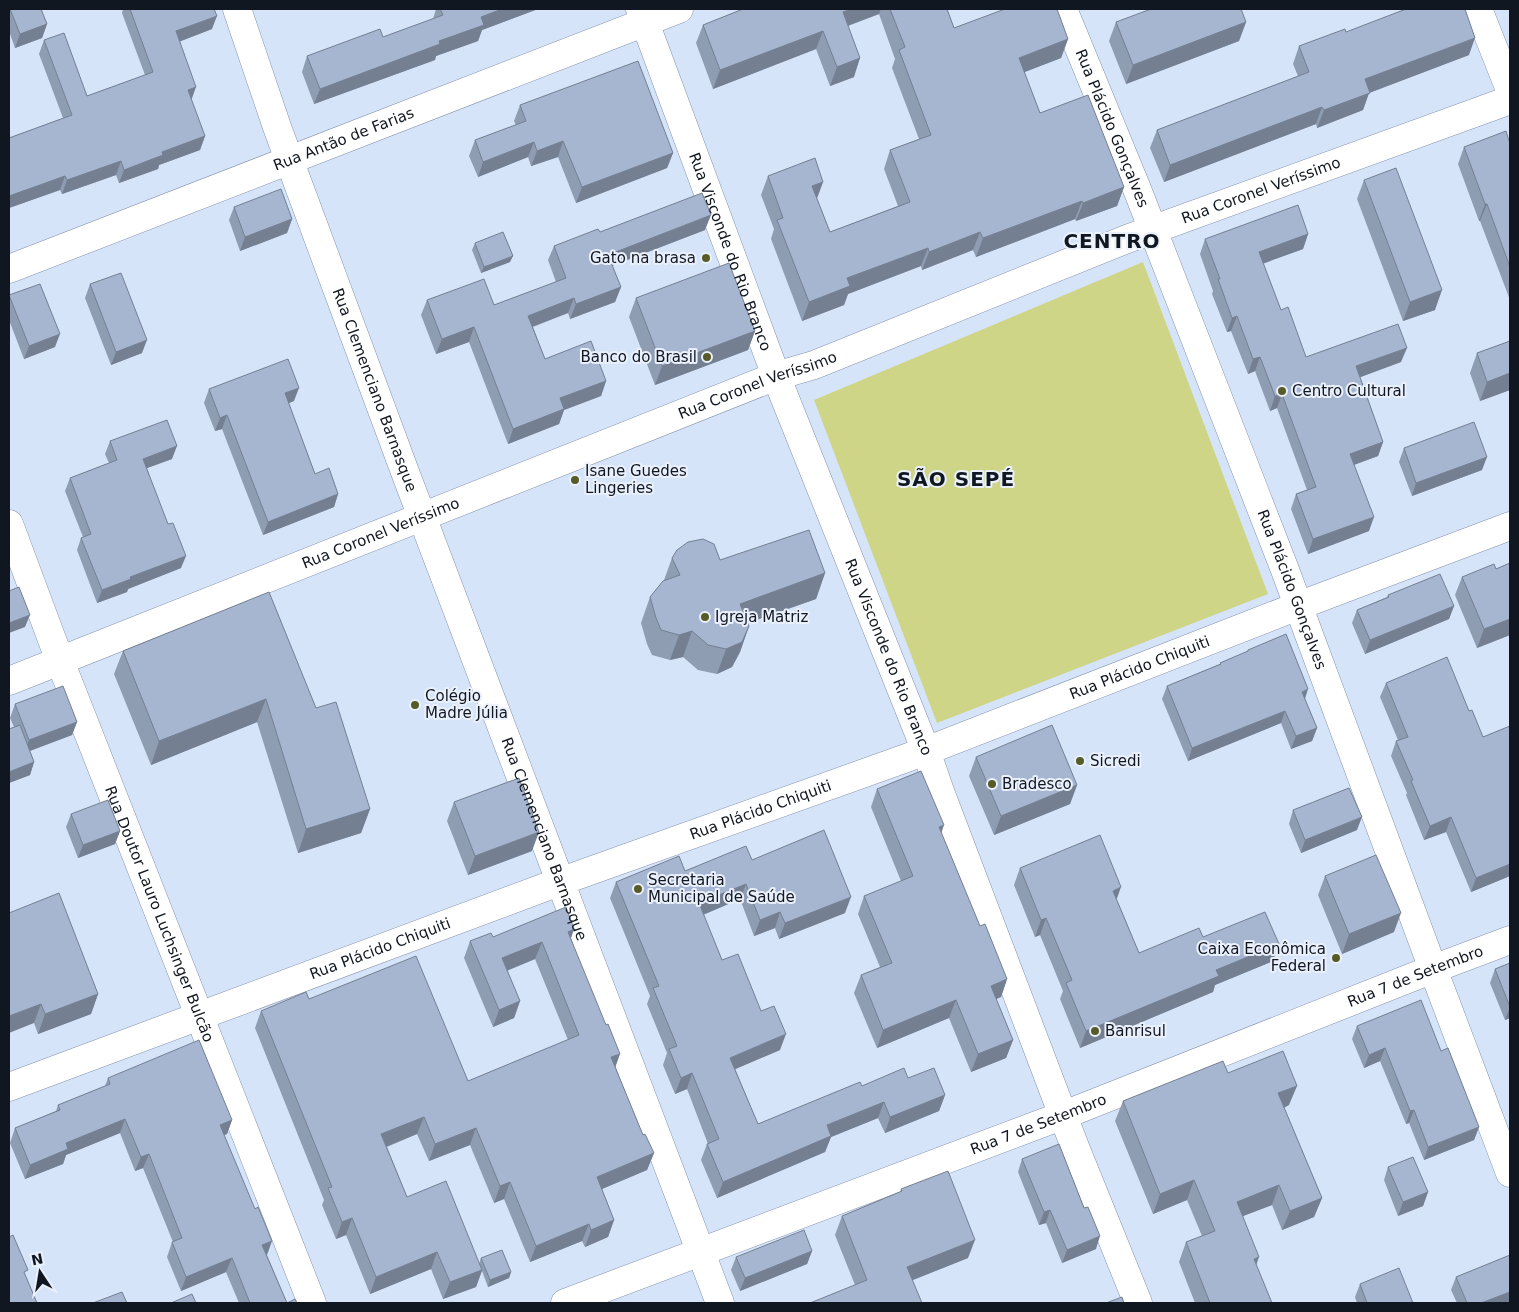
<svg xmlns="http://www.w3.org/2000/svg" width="1519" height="1312" font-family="'DejaVu Sans',sans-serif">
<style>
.green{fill:#ced587}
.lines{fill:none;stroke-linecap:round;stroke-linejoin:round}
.minor-casing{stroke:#8594ad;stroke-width:29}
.secondary-casing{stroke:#8594ad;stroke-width:29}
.minor{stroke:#fff;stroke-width:28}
.secondary{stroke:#fff;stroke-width:28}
.wall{fill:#8f9db3}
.shaded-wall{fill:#747f92}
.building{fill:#a6b6d0;stroke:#747f92}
.poi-dot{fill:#575b28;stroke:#eaf1fc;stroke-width:2}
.labels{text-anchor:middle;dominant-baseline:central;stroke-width:4;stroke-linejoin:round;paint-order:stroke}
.street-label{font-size:15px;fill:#111721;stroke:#eaf1fc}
.poi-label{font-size:15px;fill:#111721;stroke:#eaf1fc;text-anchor:start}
.district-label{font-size:20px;font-weight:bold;letter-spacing:1px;fill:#111721;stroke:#eaf1fc}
</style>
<rect width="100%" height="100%" fill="#d6e4fa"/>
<!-- green -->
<path class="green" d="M 1143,262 L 1268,594 L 937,723 L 814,400 Z"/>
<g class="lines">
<defs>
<g id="minor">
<path id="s1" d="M 237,9 L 277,127 L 405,472 L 720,1303"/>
<path id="s2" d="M 640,9 L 776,376 L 926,751 L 941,794 L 1075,1147 L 1138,1303"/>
<path id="s3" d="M 1063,9 L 1137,189 L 1285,570 L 1433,969 L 1510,1173"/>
<path d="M 1478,9 L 1510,90"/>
<path id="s4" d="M 9,269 L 679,9"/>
<path id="s5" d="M 9,524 L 60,661 L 312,1303"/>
<path id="s6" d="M 9,681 L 776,376 L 814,365 L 1127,239 L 1510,100"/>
<path id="s7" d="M 9,1087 L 559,882 L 926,751 L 1298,606 L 1510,526"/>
</g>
<g id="secondary">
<path id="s8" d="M 565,1303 L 1064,1115 L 1433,969 L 1510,940"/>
</g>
</defs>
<!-- minor casing -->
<use href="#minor" class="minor-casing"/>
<!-- secondary casing -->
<use href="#secondary" class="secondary-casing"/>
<!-- minor -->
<use href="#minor" class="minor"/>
<!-- secondary -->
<use href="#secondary" class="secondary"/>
</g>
<!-- wall -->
<path class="wall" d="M 9,9 L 41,9 L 47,24 L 42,38 L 15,48 L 9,31 Z
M 123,9 L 130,9 L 212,29 L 180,41 L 191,100 L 205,136 L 200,150 L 159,165 L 158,169 L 119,183 L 116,175 L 62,194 L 60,190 L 9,208 L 9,138 L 63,118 L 39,54 L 44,40 L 87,96 L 145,75 L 122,13 Z
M 436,9 L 538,9 L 482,30 L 478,41 L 436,56 L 435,60 L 314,104 L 302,72 L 307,56 L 383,37 L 433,19 Z
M 743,9 L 947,9 L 954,28 L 1068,39 L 1061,58 L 1024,72 L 1040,113 L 1124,187 L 1117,206 L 1076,221 L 1075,219 L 976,257 L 973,250 L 922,270 L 921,266 L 848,294 L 844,305 L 802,321 L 771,239 L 774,229 L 761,195 L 768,176 L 823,182 L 817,199 L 830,232 L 898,206 L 884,169 L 890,150 L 919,139 L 892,68 L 895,59 L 879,14 L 848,26 L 854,77 L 830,86 L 816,49 L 713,89 L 696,43 L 703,25 Z
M 1116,22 L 1246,22 L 1239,41 L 1126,84 L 1109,41 Z
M 1346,32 L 1469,55 L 1369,93 L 1363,110 L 1317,128 L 1316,124 L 1164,182 L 1150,148 L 1157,130 L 1298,76 L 1293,64 L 1299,46 Z
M 520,105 L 673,153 L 667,168 L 576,203 L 558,157 L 531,166 L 528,157 L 478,177 L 469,156 L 475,140 L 516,125 L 514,121 Z
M 1510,144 L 1510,300 L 1480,221 L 1479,221 L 1458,164 L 1464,147 Z
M 1364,180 L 1435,310 L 1403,321 L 1357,199 Z
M 234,207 L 292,219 L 287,233 L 240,251 L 229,220 Z
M 705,230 L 612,266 L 621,287 L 615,302 L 570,319 L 568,313 L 533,327 L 545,359 L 606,381 L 601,396 L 564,410 L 559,424 L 508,444 L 469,342 L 436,354 L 421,315 L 427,300 L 494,305 L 556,282 L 548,260 L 554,246 L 600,232 Z
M 1308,234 L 1303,249 L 1263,263 L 1281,310 L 1306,357 L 1401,362 L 1360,377 L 1383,442 L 1378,456 L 1354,465 L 1369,531 L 1308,554 L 1291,509 L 1296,494 L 1307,490 L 1277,408 L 1270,411 L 1255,371 L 1248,374 L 1231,331 L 1227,332 L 1212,294 L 1213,291 L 1200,254 L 1205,239 Z
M 475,243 L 510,262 L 481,273 L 472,250 Z
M 90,284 L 142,353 L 111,365 L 85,298 Z
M 9,295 L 55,347 L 24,359 L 9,320 Z
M 636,298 L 755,331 L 748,350 L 655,385 L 629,317 Z
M 1510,341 L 1510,390 L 1480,401 L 1470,373 L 1477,353 Z
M 209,389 L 294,401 L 288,403 L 315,474 L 338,494 L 334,507 L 263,535 L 222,429 L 215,431 L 204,403 Z
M 110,441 L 172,459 L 147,468 L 181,568 L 128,589 L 127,592 L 97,603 L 77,550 L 81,538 L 83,537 L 65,491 L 70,478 L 109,463 L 105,454 Z
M 1404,448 L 1482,470 L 1412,496 L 1399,462 Z
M 672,558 L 720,560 L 825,573 L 816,599 L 748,623 L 749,626 L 740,652 L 732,667 L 717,674 L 698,670 L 683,657 L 670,660 L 652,655 L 647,644 L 641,623 L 650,597 L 664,580 Z
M 1510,563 L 1510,635 L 1477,648 L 1455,595 L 1462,577 L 1496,569 Z
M 1388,595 L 1454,606 L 1449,619 L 1365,654 L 1352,623 L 1357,610 L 1387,597 Z
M 1248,650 L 1305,699 L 1317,728 L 1312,741 L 1291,749 L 1281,723 L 1188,761 L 1162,699 L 1167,686 L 1220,664 L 1220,663 L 1247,652 Z
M 123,651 L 316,708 L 370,809 L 361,833 L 298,853 L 257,722 L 151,765 L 114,674 Z
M 1386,683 L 1469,711 L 1483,737 L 1510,726 L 1510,876 L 1471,892 L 1446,832 L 1424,840 L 1406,795 L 1407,793 L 1391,756 L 1396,741 L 1398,740 L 1380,697 Z
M 15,704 L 77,722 L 72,735 L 30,751 L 34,762 L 30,775 L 9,783 L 9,729 L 14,727 L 10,718 Z
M 976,757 L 1077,785 L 1070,804 L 994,835 L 969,776 Z
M 877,789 L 941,833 L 980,926 L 1007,979 L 1001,997 L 996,999 L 1013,1040 L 1006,1058 L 971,1072 L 949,1018 L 877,1048 L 854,993 L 861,975 L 880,967 L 858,914 L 864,896 L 901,881 L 871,807 Z
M 454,802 L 532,851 L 468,875 L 447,821 Z
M 1293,810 L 1357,830 L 1301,853 L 1289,824 Z
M 71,814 L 120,831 L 115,844 L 78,858 L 66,827 Z
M 752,860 L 845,913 L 779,939 L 775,928 L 754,936 L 740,899 L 703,915 L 722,960 L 761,1011 L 780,1050 L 735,1069 L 758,1124 L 862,1086 L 908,1078 L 945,1095 L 939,1111 L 885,1133 L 878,1118 L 831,1137 L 825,1152 L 717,1198 L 701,1160 L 707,1144 L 708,1144 L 687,1089 L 675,1094 L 663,1065 L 667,1053 L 647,1004 L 650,996 L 610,898 L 616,882 L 685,871 Z
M 1020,868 L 1117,900 L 1139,953 L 1203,937 L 1273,961 L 1215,985 L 1213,992 L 1080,1048 L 1060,999 L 1063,991 L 1040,935 L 1035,937 L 1014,885 Z
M 1325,876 L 1394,932 L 1342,954 L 1318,895 Z
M 9,913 L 98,994 L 91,1014 L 38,1034 L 34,1023 Z
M 574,929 L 571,938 L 615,1067 L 643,1135 L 654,1153 L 647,1170 L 602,1189 L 614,1220 L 608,1237 L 585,1247 L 582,1241 L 530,1262 L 504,1199 L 494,1203 L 470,1145 L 429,1161 L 417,1134 L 387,1147 L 407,1197 L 479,1264 L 481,1258 L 511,1272 L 509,1278 L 488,1287 L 482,1271 L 476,1287 L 443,1299 L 431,1269 L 370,1294 L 346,1235 L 336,1239 L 322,1205 L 324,1200 L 255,1028 L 261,1011 L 309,999 L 468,1081 L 568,1040 L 535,959 L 507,971 L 520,1001 L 514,1018 L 493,1027 L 464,958 L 470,941 L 493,937 Z
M 1510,963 L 1510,1018 L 1505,1020 L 1490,983 L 1495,969 Z
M 1357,1026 L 1441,1051 L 1479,1127 L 1474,1140 L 1424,1160 L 1409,1123 L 1406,1124 L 1380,1061 L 1364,1068 L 1352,1039 Z
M 1228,1073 L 1289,1105 L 1284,1108 L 1322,1198 L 1314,1217 L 1282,1230 L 1272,1205 L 1243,1216 L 1256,1265 L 1272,1303 L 1195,1303 L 1179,1262 L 1186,1242 L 1202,1236 L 1187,1200 L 1153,1214 L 1115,1121 L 1123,1101 Z
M 108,1078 L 232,1120 L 227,1134 L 224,1135 L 267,1255 L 287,1303 L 297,1303 L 239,1303 L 226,1272 L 181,1291 L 167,1257 L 172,1242 L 173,1242 L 143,1168 L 135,1171 L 120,1133 L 66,1155 L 63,1164 L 25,1179 L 10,1143 L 15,1128 L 56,1111 L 58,1105 L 105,1086 Z
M 1022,1159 L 1084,1208 L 1096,1249 L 1062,1263 L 1046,1223 L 1039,1225 L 1018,1172 Z
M 1388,1167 L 1428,1192 L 1423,1206 L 1398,1216 L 1384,1180 Z
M 901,1189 L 968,1258 L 913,1280 L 855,1285 L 835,1235 L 842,1216 L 900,1192 Z
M 812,1251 L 807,1264 L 740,1291 L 731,1270 L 736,1257 Z
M 1510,1255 L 1510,1303 L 1457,1303 L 1451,1290 L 1456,1277 Z
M 1360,1284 L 1413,1303 L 1357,1303 L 1355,1297 Z"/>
<!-- shaded-wall -->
<path class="shaded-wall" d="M 502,9 L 538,9 L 482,30 L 478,41 L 436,56 L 435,60 L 314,104 L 320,89 L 439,41 L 481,17 Z
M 851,9 L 881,9 L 879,14 L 836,30 L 843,12 Z
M 217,16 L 212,29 L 171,45 L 176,31 Z
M 1246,22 L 1239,41 L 1126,84 L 1133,65 Z
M 47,24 L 42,38 L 15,48 L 20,34 Z
M 823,31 L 816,49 L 713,89 L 720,70 Z
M 1475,38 L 1469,55 L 1369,93 L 1363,110 L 1317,128 L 1324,110 L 1365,79 Z
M 1068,39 L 1061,58 L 1012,77 L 1019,58 Z
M 860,58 L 854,77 L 830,86 L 837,67 Z
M 196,87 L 191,101 L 188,90 Z
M 1322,107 L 1316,124 L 1164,182 L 1170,165 Z
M 205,136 L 200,150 L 159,165 L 158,169 L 119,183 L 124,170 L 162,152 Z
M 563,141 L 558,157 L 531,166 L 537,151 Z
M 534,142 L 528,157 L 478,177 L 483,162 Z
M 673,153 L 667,168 L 576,203 L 582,187 Z
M 121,161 L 116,175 L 62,194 L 67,180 Z
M 65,176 L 60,190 L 9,208 L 9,196 Z
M 823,182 L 816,200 L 812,186 Z
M 1124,187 L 1117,206 L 1076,221 L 1083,203 Z
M 1082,201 L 1075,219 L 976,257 L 983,238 Z
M 1485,204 L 1487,204 L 1480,221 L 1479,221 Z
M 711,215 L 705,230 L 603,269 L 608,255 Z
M 292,219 L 287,233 L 240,251 L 245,237 Z
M 980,232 L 973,250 L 922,270 L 929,252 Z
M 1308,234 L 1303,249 L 1254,267 L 1259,252 Z
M 928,248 L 921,266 L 848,294 L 844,305 L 802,321 L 809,302 L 847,278 Z
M 513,256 L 510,262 L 481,273 L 484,267 Z
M 621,287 L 615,302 L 570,319 L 576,304 Z
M 1442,290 L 1435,310 L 1403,321 L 1410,302 Z
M 574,298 L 568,313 L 523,330 L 528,316 Z
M 1237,316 L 1231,331 L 1227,332 L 1232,318 Z
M 474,327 L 469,342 L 436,354 L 442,339 Z
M 755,331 L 748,350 L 655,385 L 662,366 Z
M 60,334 L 55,347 L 24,359 L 29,346 Z
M 147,340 L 142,353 L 111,365 L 116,352 Z
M 1407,348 L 1401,362 L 1350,381 L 1356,366 Z
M 1260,357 L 1255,371 L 1248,374 L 1253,359 Z
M 1510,373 L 1510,390 L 1480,401 L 1487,382 Z
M 606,381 L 601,396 L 564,410 L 559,424 L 508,444 L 513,429 L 560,398 Z
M 299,388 L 294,401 L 280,407 L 285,393 Z
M 1282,394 L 1277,408 L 1270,411 L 1275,396 Z
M 227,415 L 222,429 L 215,431 L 220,418 Z
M 1383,442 L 1378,456 L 1345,468 L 1350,454 Z
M 177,446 L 172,459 L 139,471 L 143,459 Z
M 1487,457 L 1482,470 L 1412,496 L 1416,483 Z
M 338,494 L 334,507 L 263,535 L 268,522 Z
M 1374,517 L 1369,531 L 1308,554 L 1313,539 Z
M 186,556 L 181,568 L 128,589 L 127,592 L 97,603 L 102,590 L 130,577 Z
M 825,573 L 816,599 L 731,629 L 740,604 Z
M 1454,606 L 1449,619 L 1365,654 L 1370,640 Z
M 30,615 L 25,627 L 9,633 L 9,623 Z
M 1510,619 L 1510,635 L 1477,648 L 1484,629 Z
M 749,626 L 740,652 L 732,667 L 717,674 L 726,649 Z
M 692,631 L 683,657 L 670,660 L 679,635 Z
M 1308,689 L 1304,702 L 1302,692 Z
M 266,699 L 257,722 L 151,765 L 159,741 Z
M 1285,711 L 1281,723 L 1188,761 L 1192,748 Z
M 77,722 L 72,735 L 24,753 L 29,740 Z
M 1317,728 L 1312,741 L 1291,749 L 1296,736 Z
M 34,762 L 30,775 L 9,783 L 9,772 Z
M 1077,785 L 1070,804 L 994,835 L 1001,816 Z
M 370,809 L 361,833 L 298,853 L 306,829 Z
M 1362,817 L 1357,830 L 1301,853 L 1305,840 Z
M 1451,817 L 1446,832 L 1424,840 L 1430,826 Z
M 944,825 L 938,843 L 939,827 Z
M 120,831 L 115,844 L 78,858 L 83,845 Z
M 539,832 L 532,851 L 468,875 L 475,856 Z
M 1510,864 L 1510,876 L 1471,892 L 1476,878 Z
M 746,884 L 740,899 L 693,919 L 699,903 Z
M 1121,887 L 1115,904 L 1113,891 Z
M 851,897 L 845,913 L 779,939 L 785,923 Z
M 780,912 L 775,928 L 754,936 L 760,920 Z
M 1401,913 L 1394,932 L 1342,954 L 1349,934 Z
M 1046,918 L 1040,935 L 1035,937 L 1041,920 Z
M 574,929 L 568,946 L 568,932 Z
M 542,942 L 535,959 L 496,975 L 502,958 Z
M 1279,944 L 1273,961 L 1215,985 L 1213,992 L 1080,1048 L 1086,1031 L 1216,970 Z
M 1007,979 L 1001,997 L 984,1004 L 991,986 Z
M 98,994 L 91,1014 L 38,1034 L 45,1014 Z
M 956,1000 L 949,1018 L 877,1048 L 883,1030 Z
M 520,1001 L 514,1018 L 493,1027 L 499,1010 Z
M 41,1004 L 34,1023 L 9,1033 L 9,1016 Z
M 1510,1007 L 1510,1018 L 1505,1020 Z
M 786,1034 L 780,1050 L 724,1074 L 730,1058 Z
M 1013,1040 L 1006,1058 L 971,1072 L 978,1054 Z
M 1385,1048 L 1380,1061 L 1364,1068 L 1369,1055 Z
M 620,1054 L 614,1071 L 611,1057 Z
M 692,1073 L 687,1089 L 675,1094 L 681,1078 Z
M 1297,1086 L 1289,1105 L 1271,1113 L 1278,1093 Z
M 945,1095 L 939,1111 L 885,1133 L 890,1117 Z
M 884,1102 L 878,1118 L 831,1137 L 825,1152 L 717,1198 L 723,1182 L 827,1125 Z
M 1414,1110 L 1409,1123 L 1406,1124 L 1410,1111 Z
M 424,1117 L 417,1134 L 375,1151 L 381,1134 Z
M 125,1119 L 120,1133 L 66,1155 L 63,1164 L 25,1179 L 30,1165 L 66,1143 Z
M 232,1120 L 227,1134 L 215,1139 L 220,1125 Z
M 1479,1127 L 1474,1140 L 1424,1160 L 1428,1147 Z
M 476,1128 L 470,1145 L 429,1161 L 435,1144 Z
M 654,1153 L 647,1170 L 590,1194 L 597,1177 Z
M 149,1154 L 143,1168 L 135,1171 L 141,1157 Z
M 1194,1180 L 1187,1200 L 1153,1214 L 1160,1194 Z
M 510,1182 L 504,1199 L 494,1203 L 500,1186 Z
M 1279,1185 L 1272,1205 L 1230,1221 L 1237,1202 Z
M 1428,1192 L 1423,1206 L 1398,1216 L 1403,1202 Z
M 1322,1198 L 1314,1217 L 1282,1230 L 1290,1211 Z
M 1050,1210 L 1046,1223 L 1039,1225 L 1044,1212 Z
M 352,1218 L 346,1235 L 336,1239 L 342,1222 Z
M 614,1220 L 608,1237 L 585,1247 L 591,1230 Z
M 589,1224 L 582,1241 L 530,1262 L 536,1246 Z
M 1100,1236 L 1096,1249 L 1062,1263 L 1067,1250 Z
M 975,1240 L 968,1258 L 900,1285 L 907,1267 Z
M 272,1241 L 267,1255 L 262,1245 Z
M 812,1251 L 807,1264 L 740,1291 L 745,1278 Z
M 437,1252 L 431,1269 L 370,1294 L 376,1277 Z
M 1259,1257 L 1252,1277 L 1254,1259 Z
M 232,1258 L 226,1272 L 181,1291 L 186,1277 Z
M 482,1270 L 476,1287 L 443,1299 L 450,1282 Z
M 511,1272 L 509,1278 L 488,1287 L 490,1280 Z
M 1510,1292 L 1510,1303 L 1481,1303 Z"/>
<!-- building -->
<path class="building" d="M 10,9 L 41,9 L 47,24 L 20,34 Z
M 130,9 L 214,9 L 217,16 L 176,31 L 196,87 L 188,90 L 205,136 L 162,152 L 163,155 L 124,170 L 121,161 L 67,180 L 65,176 L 9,196 L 9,138 L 72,115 L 44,40 L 64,33 L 87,96 L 153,72 Z
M 440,9 L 502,9 L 481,17 L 484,25 L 439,41 L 440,44 L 320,89 L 307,56 L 380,29 L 383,37 L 443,15 Z
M 743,9 L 851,9 L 843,12 L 860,58 L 837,67 L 823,31 L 720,70 L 703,25 Z
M 890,9 L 947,9 L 954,28 L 1005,9 L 1057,9 L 1068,39 L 1019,58 L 1040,113 L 1088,95 L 1124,187 L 1083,203 L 1082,201 L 983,238 L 980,232 L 929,252 L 928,248 L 847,278 L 850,286 L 809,302 L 777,220 L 783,218 L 768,176 L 815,158 L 823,182 L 812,186 L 830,232 L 910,202 L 890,150 L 931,135 L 899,50 L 905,47 Z
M 1151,9 L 1241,9 L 1246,22 L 1133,65 L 1116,22 Z
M 1406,9 L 1465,9 L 1475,38 L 1365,79 L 1370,93 L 1324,110 L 1322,107 L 1170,165 L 1157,130 L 1309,72 L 1299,46 L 1345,29 L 1346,32 Z
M 638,61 L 673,153 L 582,187 L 563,141 L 537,151 L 534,142 L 483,162 L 475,140 L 526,121 L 520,105 Z
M 1506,131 L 1510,144 L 1510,267 L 1487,204 L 1485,204 L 1464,147 Z
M 1396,168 L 1442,290 L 1410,302 L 1364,180 Z
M 281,189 L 292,219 L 245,237 L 234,207 Z
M 702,193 L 711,215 L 608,255 L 621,287 L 576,304 L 574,298 L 528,316 L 545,359 L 591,341 L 606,381 L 560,398 L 564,409 L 513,429 L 474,327 L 442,339 L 427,300 L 484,279 L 494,305 L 566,278 L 554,246 L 598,229 L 600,232 Z
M 1298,205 L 1308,234 L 1259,252 L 1281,310 L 1288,307 L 1306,357 L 1398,324 L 1407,348 L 1356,366 L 1383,442 L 1350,454 L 1374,517 L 1313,539 L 1296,494 L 1316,487 L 1282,394 L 1275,396 L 1260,357 L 1253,359 L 1237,316 L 1232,318 L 1218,279 L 1220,279 L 1205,239 Z
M 503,232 L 513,256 L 484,267 L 475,243 Z
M 729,263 L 755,331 L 662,366 L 636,298 Z
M 121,273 L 147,340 L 116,352 L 90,284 Z
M 40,284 L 60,334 L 29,346 L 9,295 Z
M 1510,341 L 1510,373 L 1487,382 L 1477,353 Z
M 288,359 L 299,388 L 285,393 L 315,474 L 329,468 L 338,494 L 268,522 L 227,415 L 220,418 L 209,389 Z
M 167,420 L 177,446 L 143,459 L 168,524 L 173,523 L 186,556 L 130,577 L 131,579 L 102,590 L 81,538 L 91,534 L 70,478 L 117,460 L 110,441 Z
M 1474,422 L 1487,457 L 1416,483 L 1404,448 Z
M 809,530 L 825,573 L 740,604 L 749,626 L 742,642 L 726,649 L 708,645 L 692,631 L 679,635 L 661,630 L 656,618 L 650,597 L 663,581 L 680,575 L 672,558 L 677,550 L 688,542 L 703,539 L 714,544 L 720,560 Z
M 1510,563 L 1510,619 L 1484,629 L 1462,577 L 1494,564 L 1496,569 Z
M 1440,574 L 1454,606 L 1370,640 L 1357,610 L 1389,597 L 1388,595 Z
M 19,587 L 30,615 L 9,623 L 9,591 Z
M 269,592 L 316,708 L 336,702 L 370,809 L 306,829 L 266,699 L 159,741 L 123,651 Z
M 1286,634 L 1308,689 L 1302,692 L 1317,728 L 1296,736 L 1285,711 L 1192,748 L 1167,686 L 1221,664 L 1220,663 L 1248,651 L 1248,650 Z
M 1447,657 L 1469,711 L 1472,710 L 1483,737 L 1510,726 L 1510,864 L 1476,878 L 1451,817 L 1430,826 L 1411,781 L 1413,780 L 1396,741 L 1408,737 L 1386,683 Z
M 63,686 L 77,722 L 29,740 L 15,704 Z
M 20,725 L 34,762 L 9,772 L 9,729 Z
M 1052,725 L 1077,785 L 1001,816 L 976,757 Z
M 921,771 L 944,825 L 939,827 L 980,926 L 985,924 L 1007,979 L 991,986 L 1013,1040 L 978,1054 L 956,1000 L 883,1030 L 861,975 L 892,963 L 864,896 L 913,876 L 877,789 Z
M 519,778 L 539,832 L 475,856 L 454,802 Z
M 1349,788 L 1362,817 L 1305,840 L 1293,810 Z
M 108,800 L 120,831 L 83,845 L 71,814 Z
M 824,830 L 851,897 L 785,923 L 780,912 L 760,920 L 746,884 L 699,903 L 722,960 L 738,954 L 761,1011 L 774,1006 L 786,1034 L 730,1058 L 758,1124 L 860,1082 L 862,1086 L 904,1068 L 908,1078 L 934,1068 L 945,1095 L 890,1117 L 884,1102 L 827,1125 L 831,1136 L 723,1182 L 707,1144 L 719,1139 L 692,1073 L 681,1078 L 669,1049 L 677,1046 L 653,988 L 659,986 L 616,882 L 679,856 L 685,871 L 746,846 L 752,860 Z
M 1100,835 L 1121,887 L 1113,891 L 1139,953 L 1199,928 L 1203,937 L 1265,912 L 1279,944 L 1216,970 L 1219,976 L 1086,1031 L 1066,983 L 1072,980 L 1046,918 L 1041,920 L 1020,868 Z
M 1376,855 L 1401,913 L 1349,934 L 1325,876 Z
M 59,893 L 98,994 L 45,1014 L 41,1004 L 9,1016 L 9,913 Z
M 566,907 L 574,929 L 568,932 L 606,1025 L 608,1024 L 620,1054 L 611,1057 L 643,1135 L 645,1134 L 654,1153 L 597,1177 L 614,1220 L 591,1230 L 589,1224 L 536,1246 L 510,1182 L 500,1186 L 476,1128 L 435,1144 L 424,1117 L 381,1134 L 407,1197 L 446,1181 L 482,1270 L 450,1282 L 437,1252 L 376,1277 L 352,1218 L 342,1222 L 328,1188 L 332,1187 L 261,1011 L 306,992 L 309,999 L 416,956 L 468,1081 L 579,1035 L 542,942 L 502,958 L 520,1001 L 499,1010 L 470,941 L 491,933 L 493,937 Z
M 1510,963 L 1510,1007 L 1495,969 Z
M 1421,1000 L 1441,1051 L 1448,1048 L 1479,1127 L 1428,1147 L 1414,1110 L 1410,1111 L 1385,1048 L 1369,1055 L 1357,1026 Z
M 199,1040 L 232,1120 L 220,1125 L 255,1209 L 258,1207 L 272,1241 L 262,1245 L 287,1303 L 295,1299 L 297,1303 L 250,1303 L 232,1258 L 186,1277 L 172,1242 L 182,1238 L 149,1154 L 141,1157 L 125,1119 L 66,1143 L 68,1149 L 30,1165 L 15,1128 L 60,1110 L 58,1105 L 110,1084 L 108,1078 Z
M 1283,1051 L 1297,1086 L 1278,1093 L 1322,1198 L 1290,1211 L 1279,1185 L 1237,1202 L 1259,1257 L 1254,1259 L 1272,1303 L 1210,1303 L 1186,1242 L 1215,1231 L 1194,1180 L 1160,1194 L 1123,1101 L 1223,1061 L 1228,1073 Z
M 1059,1144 L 1084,1208 L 1088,1207 L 1100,1236 L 1067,1250 L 1050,1210 L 1044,1212 L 1022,1159 Z
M 1413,1157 L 1428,1192 L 1403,1202 L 1388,1167 Z
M 948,1171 L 975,1240 L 907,1267 L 922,1303 L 810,1303 L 867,1280 L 842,1216 L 902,1191 L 901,1189 Z
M 804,1230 L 812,1251 L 745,1278 L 736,1257 Z
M 13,1235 L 28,1270 L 24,1272 L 37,1303 L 9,1303 L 9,1237 Z
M 502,1250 L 511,1272 L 490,1280 L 481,1258 Z
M 1510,1255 L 1510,1292 L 1481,1303 L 1467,1303 L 1456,1277 Z
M 1399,1268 L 1413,1303 L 1367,1303 L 1360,1284 Z
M 122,1292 L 127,1303 L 93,1303 Z
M 192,1294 L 196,1303 L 171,1303 Z
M 1122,1297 L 1124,1303 L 1106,1303 Z"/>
<!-- markers -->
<g class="poi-dot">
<circle cx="706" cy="258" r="5"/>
<circle cx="707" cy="357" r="5"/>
<circle cx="1282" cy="391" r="5"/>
<circle cx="575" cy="480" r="5"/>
<circle cx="705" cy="617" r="5"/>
<circle cx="415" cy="705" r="5"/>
<circle cx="1080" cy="761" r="5"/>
<circle cx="992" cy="784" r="5"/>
<circle cx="638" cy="889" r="5"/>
<circle cx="1336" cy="958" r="5"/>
<circle cx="1095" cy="1031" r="5"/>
</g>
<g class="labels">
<!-- street labels -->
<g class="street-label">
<text stroke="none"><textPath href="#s3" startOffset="129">Rua Plácido Gonçalves</textPath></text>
<text stroke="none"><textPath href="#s4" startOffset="359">Rua Antão de Farias</textPath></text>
<text stroke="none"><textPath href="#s6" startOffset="1345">Rua Coronel Veríssimo</textPath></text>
<text stroke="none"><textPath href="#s2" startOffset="259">Rua Visconde do Rio Branco</textPath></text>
<text stroke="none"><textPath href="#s6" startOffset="805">Rua Coronel Veríssimo</textPath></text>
<text stroke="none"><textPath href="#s1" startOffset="405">Rua Clemenciano Barnasque</textPath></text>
<text stroke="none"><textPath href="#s6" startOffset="400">Rua Coronel Veríssimo</textPath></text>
<text stroke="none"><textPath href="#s3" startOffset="624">Rua Plácido Gonçalves</textPath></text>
<text stroke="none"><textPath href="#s2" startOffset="694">Rua Visconde do Rio Branco</textPath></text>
<text stroke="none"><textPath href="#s7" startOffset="1206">Rua Plácido Chiquiti</textPath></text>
<text stroke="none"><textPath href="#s7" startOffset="801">Rua Plácido Chiquiti</textPath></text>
<text stroke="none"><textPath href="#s1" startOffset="885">Rua Clemenciano Barnasque</textPath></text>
<text stroke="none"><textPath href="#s5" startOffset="418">Rua Doutor Lauro Luchsinger Bulcão</textPath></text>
<text stroke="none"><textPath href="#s7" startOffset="396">Rua Plácido Chiquiti</textPath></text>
<text stroke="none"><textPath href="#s8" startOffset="911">Rua 7 de Setembro</textPath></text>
<text stroke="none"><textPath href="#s8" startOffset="506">Rua 7 de Setembro</textPath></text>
</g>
<!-- poi labels -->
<g class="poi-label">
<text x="696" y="258" text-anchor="end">Gato na brasa</text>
<text x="697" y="357" text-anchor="end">Banco do Brasil</text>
<text x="1292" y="391">Centro Cultural</text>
<text x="585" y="471">Isane Guedes<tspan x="585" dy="17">Lingeries</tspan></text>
<text x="715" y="617">Igreja Matriz</text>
<text x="425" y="696">Colégio<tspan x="425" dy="17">Madre Júlia</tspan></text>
<text x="1090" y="761">Sicredi</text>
<text x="1002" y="784">Bradesco</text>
<text x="648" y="880">Secretaria<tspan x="648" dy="17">Municipal de Saúde</tspan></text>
<text x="1326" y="949" text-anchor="end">Caixa Econômica<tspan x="1326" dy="17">Federal</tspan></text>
<text x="1105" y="1031">Banrisul</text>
</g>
<!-- district labels -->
<g class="district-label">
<text x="1112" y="241">CENTRO</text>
<text x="956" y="479">SÃO SEPÉ</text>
</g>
</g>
<!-- border -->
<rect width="1519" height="1312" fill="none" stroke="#111721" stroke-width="20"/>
<!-- north arrow -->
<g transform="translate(40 1272) rotate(348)" stroke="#eaf1fc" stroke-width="4" paint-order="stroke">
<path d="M0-4L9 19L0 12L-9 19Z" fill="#111721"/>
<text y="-8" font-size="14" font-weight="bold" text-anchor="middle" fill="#111721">N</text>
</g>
</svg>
